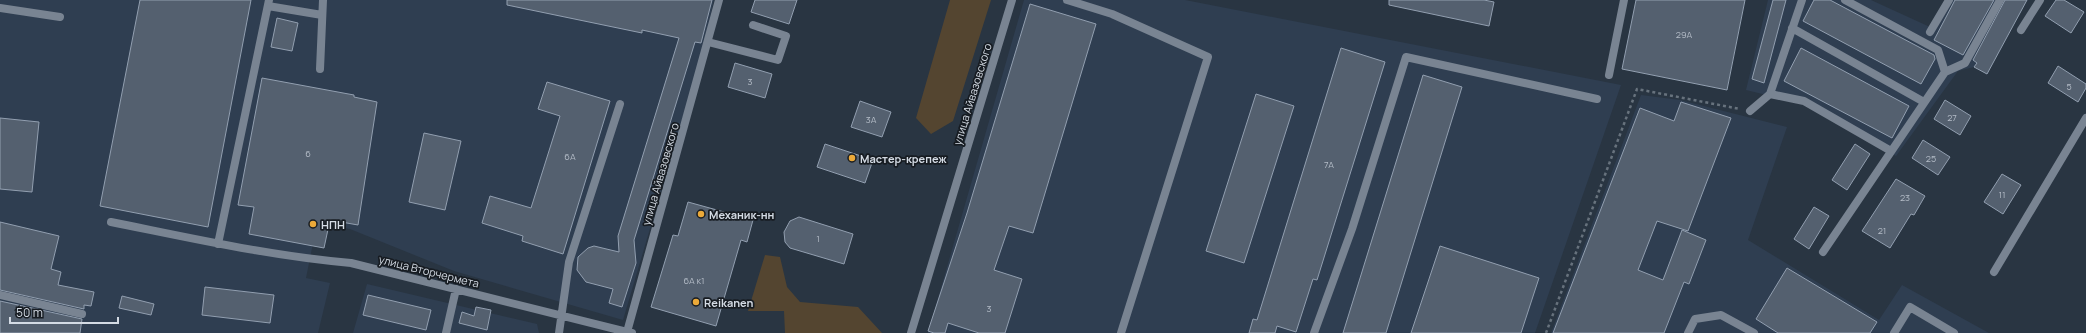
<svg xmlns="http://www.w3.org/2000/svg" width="2086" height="333" font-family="Manrope,sans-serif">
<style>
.built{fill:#2f3e51}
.green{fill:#544530}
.building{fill:#54606f;stroke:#929fb0}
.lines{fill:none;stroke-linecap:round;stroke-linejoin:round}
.path{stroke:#67727d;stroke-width:2.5;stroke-dasharray:3 3;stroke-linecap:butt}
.lane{stroke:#798492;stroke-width:8}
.street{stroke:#798492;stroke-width:8}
.poi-dot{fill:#eba939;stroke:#171c22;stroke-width:1.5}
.labels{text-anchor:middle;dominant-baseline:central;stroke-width:3.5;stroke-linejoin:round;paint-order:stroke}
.number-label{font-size:9px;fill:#b4bcc7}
.street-label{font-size:11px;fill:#d4dbe4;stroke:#171c22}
.poi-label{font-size:11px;font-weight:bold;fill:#d4dbe4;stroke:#171c22;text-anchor:start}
</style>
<rect width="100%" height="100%" fill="#293542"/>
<!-- built -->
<path class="built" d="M 0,0 L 714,0 L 703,49 L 623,320 L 454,271 L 350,229 L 317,223 L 306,278 L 330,283 L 318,333 L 0,333 Z
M 1024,0 L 1185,0 L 1621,85 L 1535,333 L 928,333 Z
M 1768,0 L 1871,0 L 1930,27 L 1946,0 L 2027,0 L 1987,74 L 1974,67 L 1958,71 L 1896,156 L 1800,103 L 1746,90 Z
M 1641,95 L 1680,100 L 1787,127 L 1748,240 L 1879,320 L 1902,285 L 1989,333 L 1551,333 Z
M 367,284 L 537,324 L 539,333 L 353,333 Z"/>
<!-- green -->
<path class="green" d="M 950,0 L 991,0 L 953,121 L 931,134 L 916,118 Z
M 765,255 L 780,257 L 787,287 L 800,302 L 858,307 L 882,333 L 785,333 L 784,311 L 748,311 Z"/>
<!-- building -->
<path class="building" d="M 140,0 L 251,0 L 208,227 L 100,206 Z
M 507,0 L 712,0 L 701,43 L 695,42 L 634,240 L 636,263 L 622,307 L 609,303 L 613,289 L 586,282 L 577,270 L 578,257 L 588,248 L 594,246 L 619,252 L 618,236 L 679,38 L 642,30 L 642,33 L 507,5 Z
M 755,0 L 797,0 L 789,24 L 751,12 Z
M 1389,0 L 1484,0 L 1494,2 L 1489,26 L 1389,5 Z
M 1636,0 L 1745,0 L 1727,90 L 1622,69 Z
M 1773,0 L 1786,0 L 1764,83 L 1752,79 Z
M 1814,0 L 1830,0 L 1934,55 L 1935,59 L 1921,84 L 1803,21 Z
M 1955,0 L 1994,0 L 1963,55 L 1934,40 Z
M 2005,0 L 2027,0 L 1987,74 L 1974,67 L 1977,63 L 1973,60 Z
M 2056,0 L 2064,0 L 2084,12 L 2071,33 L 2045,16 Z
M 1030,4 L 1096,24 L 1033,233 L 1009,226 L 994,270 L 1022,279 L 1005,333 L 979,333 L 948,323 L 945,333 L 934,333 L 928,331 L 967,213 Z
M 277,18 L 298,23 L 292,51 L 271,47 Z
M 1341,48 L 1385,62 L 1317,280 L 1313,279 L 1296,332 L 1277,326 L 1275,333 L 1249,333 L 1253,319 L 1257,320 Z
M 1801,48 L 1909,106 L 1892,138 L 1784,81 Z
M 735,63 L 772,74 L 765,98 L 728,87 Z
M 2058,66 L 2086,84 L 2086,88 L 2078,102 L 2048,83 Z
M 1423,75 L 1462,87 L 1386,333 L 1343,333 Z
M 262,78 L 354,95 L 354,97 L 377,102 L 358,225 L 330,220 L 324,248 L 249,234 L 254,207 L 238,205 Z
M 547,82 L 610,101 L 563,254 L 522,241 L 523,236 L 482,223 L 490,196 L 531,208 L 560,116 L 538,109 Z
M 1256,94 L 1294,106 L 1244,263 L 1206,251 Z
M 1945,100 L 1971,116 L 1960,135 L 1934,119 Z
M 860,101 L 891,112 L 882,137 L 851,127 Z
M 1681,102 L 1731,118 L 1688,231 L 1657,221 L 1638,270 L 1663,280 L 1682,230 L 1706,240 L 1689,284 L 1684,282 L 1664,333 L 1553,333 L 1640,108 L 1674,121 Z
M 0,118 L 39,122 L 32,192 L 0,189 Z
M 424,133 L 461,141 L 445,210 L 409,202 Z
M 1923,140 L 1950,157 L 1938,175 L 1912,158 Z
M 825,144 L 873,160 L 865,183 L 817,167 Z
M 1855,144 L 1870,154 L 1847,190 L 1832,180 Z
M 2002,174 L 2021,185 L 2003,214 L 1984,202 Z
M 1896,179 L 1925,196 L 1914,215 L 1911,214 L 1890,248 L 1862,231 Z
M 688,202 L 753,220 L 747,242 L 741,240 L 716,326 L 651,307 L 673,235 L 678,236 Z
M 1814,207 L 1829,216 L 1809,249 L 1794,239 Z
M 799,217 L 853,234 L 844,264 L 790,248 L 785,242 L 784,232 L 790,221 Z
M 0,222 L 59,236 L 51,269 L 61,272 L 58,285 L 94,292 L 91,306 L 84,305 L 84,309 L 0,290 Z
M 1440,246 L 1539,278 L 1521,333 L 1411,333 Z
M 1787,268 L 1877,322 L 1870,333 L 1778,333 L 1756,319 Z
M 205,287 L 274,295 L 270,323 L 202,315 Z
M 368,295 L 431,310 L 426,330 L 363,315 Z
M 122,296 L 154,304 L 151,315 L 119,308 Z
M 0,301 L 82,319 L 80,333 L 0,333 Z
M 476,307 L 491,310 L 487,330 L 459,323 L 462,312 L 474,316 Z"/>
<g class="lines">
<!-- path -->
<path class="path" d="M 1546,333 L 1637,89 L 1740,109"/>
<!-- lane -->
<path class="lane" d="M 1067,0 L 1112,14 L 1208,57 L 1121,333
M 1845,0 L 1938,50 L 1945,72
M 268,6 L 322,15
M 0,8 L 60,17
M 1792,28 L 1924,102
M 2021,30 L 2040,0
M 1930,32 L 1949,0
M 708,42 L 778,60 L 786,36 L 753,25
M 320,69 L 323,0
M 1609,75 L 1624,0
M 1770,94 L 1804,101 L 1891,151
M 1750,111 L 1770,94 L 1802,0
M 111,222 C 191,238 270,256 351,263 L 627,332
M 218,244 L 269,0
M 1823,252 L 1945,72 L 1965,63 L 2000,0
M 0,295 L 82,314
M 446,333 L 456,289
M 559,333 L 569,262 L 620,104
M 1314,333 L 1352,229 L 1406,57 L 1597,99
M 1688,333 L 1695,319 L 1721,315 L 1754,333
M 1894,333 L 1910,307 L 1954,333"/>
<!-- street -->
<path class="street" d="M 1994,272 L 2086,118
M 632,333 L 627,332 L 719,0
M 911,333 L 1012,0"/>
</g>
<!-- markers -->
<g class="poi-dot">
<circle cx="852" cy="158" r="4"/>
<circle cx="701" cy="214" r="4"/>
<circle cx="313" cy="224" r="4"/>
<circle cx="696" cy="302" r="4"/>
</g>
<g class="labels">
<!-- number labels -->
<g class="number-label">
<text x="1684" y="34">29А</text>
<text x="750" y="81">3</text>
<text x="2069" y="86">5</text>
<text x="1952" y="117">27</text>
<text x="871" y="119">3А</text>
<text x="308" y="153">6</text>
<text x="570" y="156">6А</text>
<text x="1931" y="158">25</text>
<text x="1329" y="164">7А</text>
<text x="2002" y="194">11</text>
<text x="1905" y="197">23</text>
<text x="1882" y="230">21</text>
<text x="818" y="238">1</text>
<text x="694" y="280">6А к1</text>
<text x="989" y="308">3</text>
</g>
<!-- street labels -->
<g class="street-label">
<text transform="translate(972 94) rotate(-73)">улица Айвазовского</text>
<text transform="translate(660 174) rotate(-74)">улица Айвазовского</text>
<text transform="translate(429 271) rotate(14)">улица Вторчермета</text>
</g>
<!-- poi labels -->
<g class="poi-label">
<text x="860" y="158">Мастер-крепеж</text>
<text x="709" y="214">Механик-нн</text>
<text x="321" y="224">НПН</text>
<text x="704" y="302">Reikanen</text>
</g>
</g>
<!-- scale -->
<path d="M10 317v6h108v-6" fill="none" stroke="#d4dbe4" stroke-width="2"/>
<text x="16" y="317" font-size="12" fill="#d4dbe4" stroke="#171c22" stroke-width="3" paint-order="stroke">50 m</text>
</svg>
